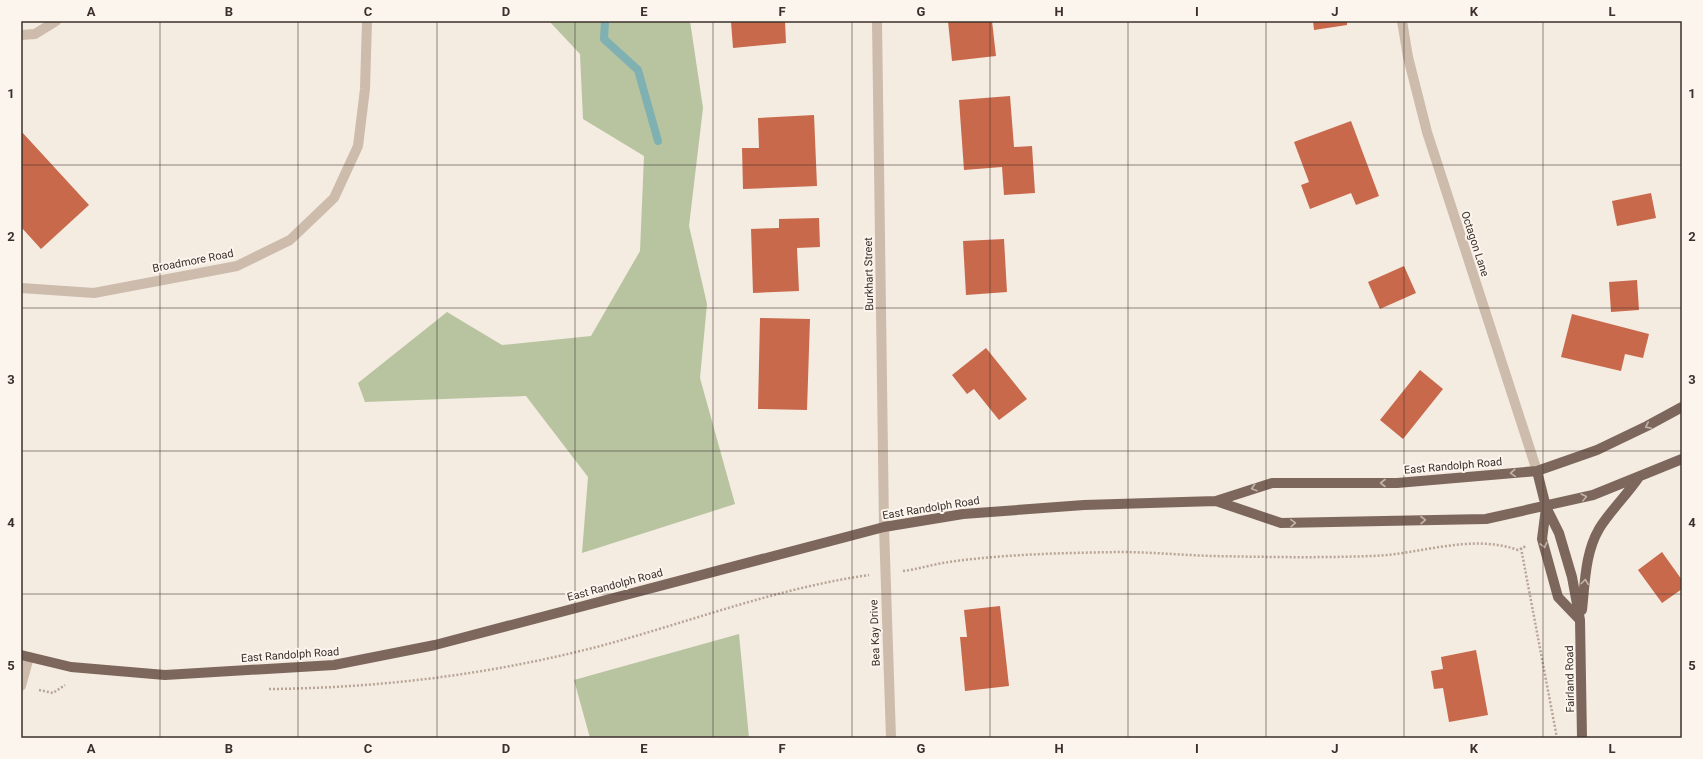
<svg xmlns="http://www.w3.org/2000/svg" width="1703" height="759" font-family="Roboto,sans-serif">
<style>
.green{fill:#b8c4a0}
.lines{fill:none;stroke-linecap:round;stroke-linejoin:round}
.stream{stroke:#7fb0b2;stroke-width:8}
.building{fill:#c8694b}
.path{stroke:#b9a596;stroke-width:2.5;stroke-dasharray:2 2;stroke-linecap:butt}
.minor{stroke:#cdbbac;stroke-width:10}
.major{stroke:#7d675c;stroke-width:10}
.oneway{stroke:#c2b5ac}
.grid{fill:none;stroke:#3b302b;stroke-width:1;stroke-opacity:0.55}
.labels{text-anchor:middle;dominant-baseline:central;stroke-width:4;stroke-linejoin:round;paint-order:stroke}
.street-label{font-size:11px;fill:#3b302b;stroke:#fbf5ee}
.neatline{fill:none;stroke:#3b302b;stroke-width:1.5}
.grid-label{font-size:13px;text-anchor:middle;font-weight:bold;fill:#3b302b}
</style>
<rect width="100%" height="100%" fill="#f4ebe1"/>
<!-- green -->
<path class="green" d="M 549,21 L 690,21 L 703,108 L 689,226 L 707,304 L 700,378 L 735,504 L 582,553 L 588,477 L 526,396 L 365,402 L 358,383 L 447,312 L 502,345 L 591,336 L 640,251 L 644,156 L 583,119 L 580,54 Z
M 739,634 L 749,738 L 590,738 L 574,680 Z"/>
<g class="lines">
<!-- stream -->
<path class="stream" d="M 605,21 L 604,39 L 638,70 L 658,141"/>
</g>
<!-- building -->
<path class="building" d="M 738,21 L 785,21 L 786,43 L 733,48 L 731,22 Z
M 948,21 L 992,21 L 996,56 L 952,61 Z
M 1313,21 L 1347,21 L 1347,25 L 1314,30 Z
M 1010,96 L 1014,147 L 1032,146 L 1035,193 L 1004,195 L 1002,167 L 964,170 L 959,100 Z
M 814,115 L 817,186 L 743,189 L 742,148 L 759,148 L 758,118 Z
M 1351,121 L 1379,196 L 1356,205 L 1351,193 L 1310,209 L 1301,185 L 1309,182 L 1294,142 Z
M 21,131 L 89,205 L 41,249 L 21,227 Z
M 1651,193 L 1656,218 L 1617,226 L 1612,201 Z
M 819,218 L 820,247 L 797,248 L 799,291 L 753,293 L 751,229 L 779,228 L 779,219 Z
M 1004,239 L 1007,292 L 966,295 L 963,241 Z
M 1404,266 L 1416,293 L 1380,309 L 1368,282 Z
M 1637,280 L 1639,310 L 1611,312 L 1609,282 Z
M 1572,314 L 1649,334 L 1643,358 L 1625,354 L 1621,371 L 1561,357 Z
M 760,318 L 810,319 L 807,410 L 758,409 Z
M 986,348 L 1027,399 L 999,420 L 974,389 L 967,394 L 952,375 Z
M 1420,370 L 1443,389 L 1403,439 L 1380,420 Z
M 1662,552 L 1682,580 L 1682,589 L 1662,603 L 1638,570 Z
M 1000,606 L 1009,686 L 965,691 L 960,637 L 967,637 L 964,610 Z
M 1476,650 L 1488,715 L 1449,722 L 1443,688 L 1434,689 L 1431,671 L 1443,669 L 1441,657 Z"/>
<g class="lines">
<!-- path -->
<path class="path" d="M 1521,548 L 1557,738
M 903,571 C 919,569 934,564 949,562 C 1005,554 1063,553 1119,552 C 1150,552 1181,555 1212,556 C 1265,557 1318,558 1371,556 C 1419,555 1470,533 1518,550 L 1526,546
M 269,689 C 382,688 494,674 604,645 C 692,621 778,588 869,575
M 39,690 L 53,693 L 65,685"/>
<!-- minor -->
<path class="minor" d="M 877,21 L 884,527 L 891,738
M 1402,21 L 1408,57 L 1427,132 L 1537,471
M 21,35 L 35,34 L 56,21
M 21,288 L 94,293 L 237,266 L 290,240 L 334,198 L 358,146 L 365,89 L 367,21
M 21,686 L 29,657"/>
<!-- major -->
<path class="major" d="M 1537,471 L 1546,507 L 1559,533 L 1572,577 L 1580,620 L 1582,738
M 1216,501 L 1281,523 L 1486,519 L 1593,495 L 1682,459
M 1546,508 L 1542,539 L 1558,597 L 1580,620
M 1582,610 C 1585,583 1585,553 1599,529 C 1609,512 1627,495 1639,477
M 21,655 L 71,667 L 165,675 L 334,665 L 435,645 L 884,527 L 963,514 L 1084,505 L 1216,501 L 1272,483 L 1397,483 L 1537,471 L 1597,450 L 1647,426 L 1682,407"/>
</g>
<!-- one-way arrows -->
<defs><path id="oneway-chevron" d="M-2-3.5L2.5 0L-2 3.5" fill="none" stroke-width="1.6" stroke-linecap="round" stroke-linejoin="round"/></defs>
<g class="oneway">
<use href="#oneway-chevron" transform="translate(1648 426) rotate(153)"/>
<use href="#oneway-chevron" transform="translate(1513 473) rotate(176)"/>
<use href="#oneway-chevron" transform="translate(1383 483) rotate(-180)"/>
<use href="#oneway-chevron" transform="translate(1254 488) rotate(162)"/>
<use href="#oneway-chevron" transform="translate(1584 497) rotate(-14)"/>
<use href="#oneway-chevron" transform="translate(1423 520) rotate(-1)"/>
<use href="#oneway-chevron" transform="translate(1293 523) rotate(-1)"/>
<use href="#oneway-chevron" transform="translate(1544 545) rotate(76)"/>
<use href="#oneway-chevron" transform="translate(1585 582) rotate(-83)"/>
</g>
<!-- grid -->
<path class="grid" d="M 160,21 L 160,738M 298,21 L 298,738M 437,21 L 437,738M 575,21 L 575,738M 713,21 L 713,738M 852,21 L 852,738M 990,21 L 990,738M 1128,21 L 1128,738M 1266,21 L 1266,738M 1404,21 L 1404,738M 1543,21 L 1543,738M 21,165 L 1682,165M 21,308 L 1682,308M 21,451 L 1682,451M 21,594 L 1682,594"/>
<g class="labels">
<!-- street labels -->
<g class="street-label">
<text transform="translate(1475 244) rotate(72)">Octagon Lane</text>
<text transform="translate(193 261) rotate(-11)">Broadmore Road</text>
<text transform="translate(869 274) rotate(-91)">Burkhart Street</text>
<text transform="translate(1453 466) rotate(-5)">East Randolph Road</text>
<text transform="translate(931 508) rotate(-9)">East Randolph Road</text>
<text transform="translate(615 585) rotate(-15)">East Randolph Road</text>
<text transform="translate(875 633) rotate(-92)">Bea Kay Drive</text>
<text transform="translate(290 655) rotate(-4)">East Randolph Road</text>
<text transform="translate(1570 679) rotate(-91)">Fairland Road</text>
</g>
</g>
<!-- border -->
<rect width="1703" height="759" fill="none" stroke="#fbf5ee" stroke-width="44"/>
<rect x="22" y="22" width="1659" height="715" class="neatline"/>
<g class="grid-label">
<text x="91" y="16">A</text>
<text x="229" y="16">B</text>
<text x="368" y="16">C</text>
<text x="506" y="16">D</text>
<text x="644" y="16">E</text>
<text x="782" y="16">F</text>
<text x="921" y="16">G</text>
<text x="1059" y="16">H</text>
<text x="1197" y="16">I</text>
<text x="1335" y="16">J</text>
<text x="1474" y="16">K</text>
<text x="1612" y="16">L</text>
<text x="11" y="98">1</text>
<text x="1692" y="98">1</text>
<text x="11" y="241">2</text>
<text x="1692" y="241">2</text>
<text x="11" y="384">3</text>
<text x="1692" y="384">3</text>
<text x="11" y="527">4</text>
<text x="1692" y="527">4</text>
<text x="11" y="670">5</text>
<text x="1692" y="670">5</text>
<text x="91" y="753">A</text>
<text x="229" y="753">B</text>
<text x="368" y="753">C</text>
<text x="506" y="753">D</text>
<text x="644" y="753">E</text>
<text x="782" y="753">F</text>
<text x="921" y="753">G</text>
<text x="1059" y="753">H</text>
<text x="1197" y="753">I</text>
<text x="1335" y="753">J</text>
<text x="1474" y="753">K</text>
<text x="1612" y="753">L</text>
</g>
</svg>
